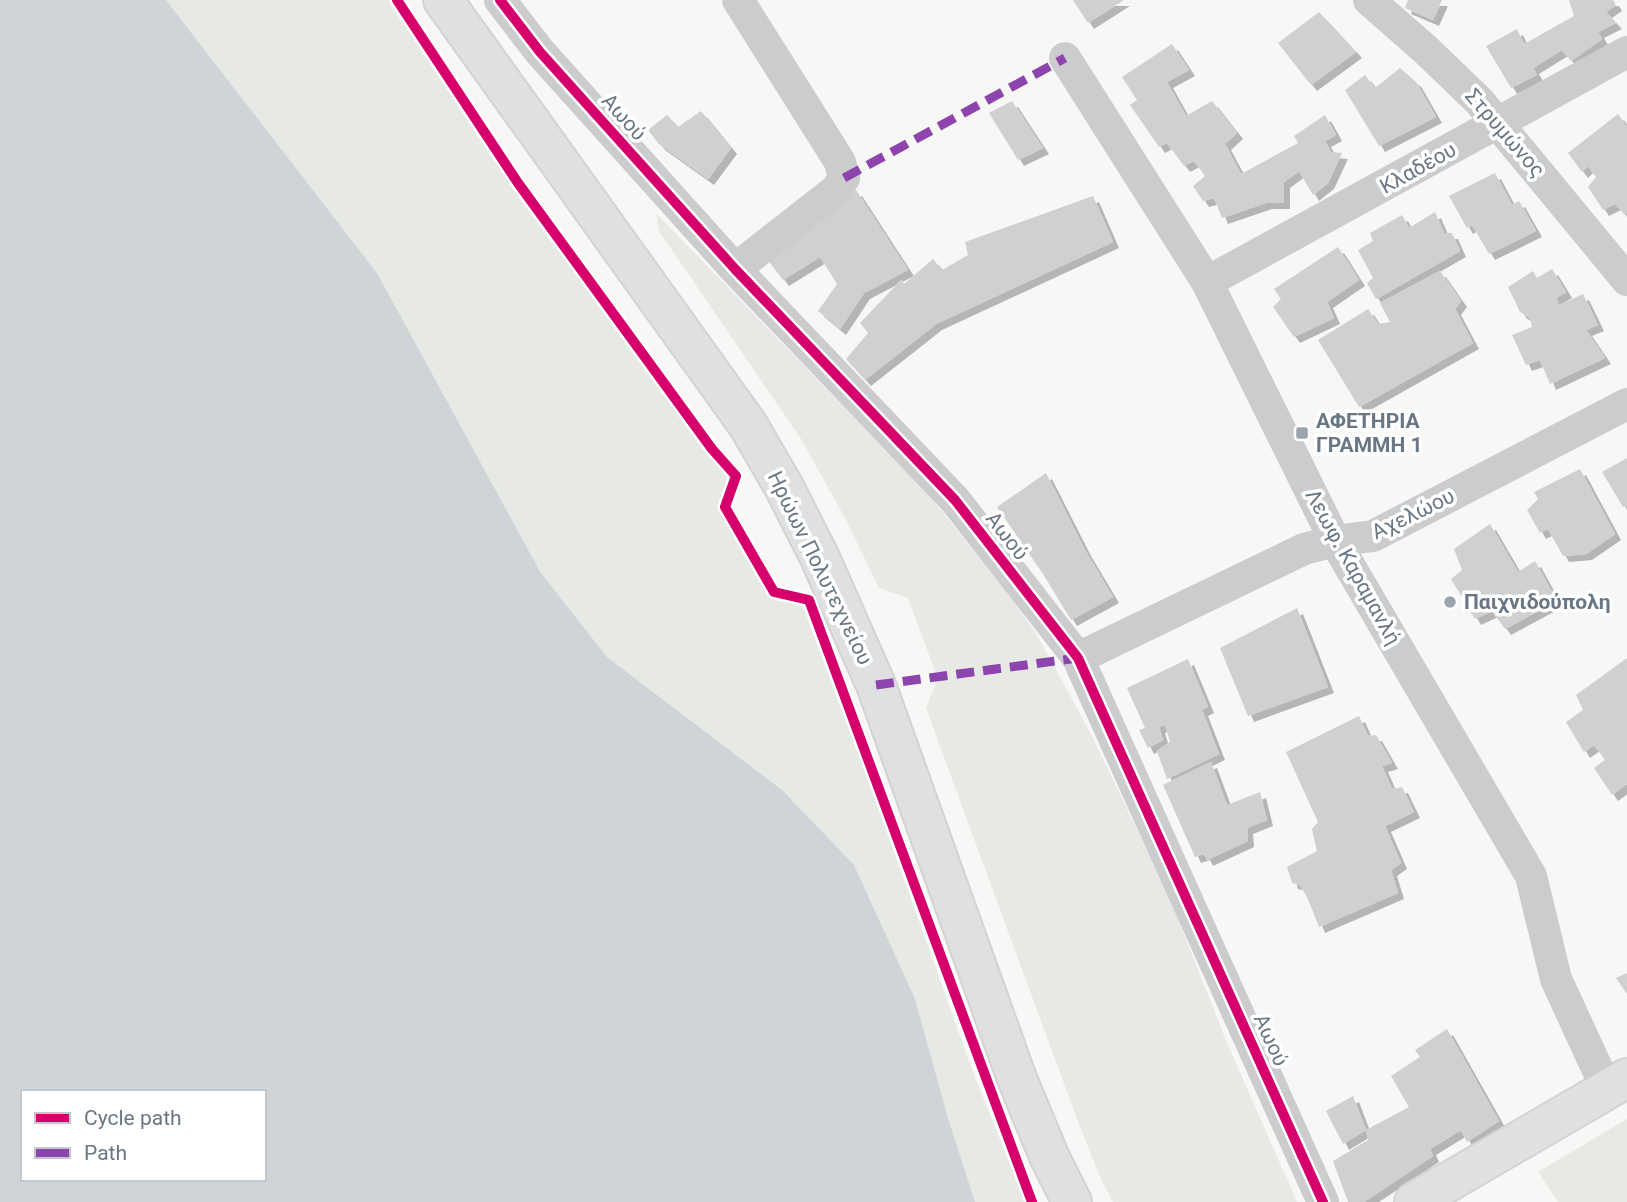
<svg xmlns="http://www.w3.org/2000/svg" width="1627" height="1202" font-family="Roboto,sans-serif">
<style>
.green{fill:#e6e9e4}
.water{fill:#ced4d7;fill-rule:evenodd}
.building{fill:#cfd0d1;filter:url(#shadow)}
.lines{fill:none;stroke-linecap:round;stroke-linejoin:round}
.secondary-casing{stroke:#d3d3d4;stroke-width:42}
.primary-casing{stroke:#d3d3d4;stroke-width:42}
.street{stroke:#cbcccd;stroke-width:32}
.secondary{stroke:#dfe0e1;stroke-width:38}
.primary{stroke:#dfe0e1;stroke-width:38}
.quiet{stroke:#8e44ad;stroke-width:9;stroke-dasharray:18 9;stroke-linecap:butt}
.cycleway-casing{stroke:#fff;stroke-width:15}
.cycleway{stroke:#d6006c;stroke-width:10}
.poi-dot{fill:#9ba3ac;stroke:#fff;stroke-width:2.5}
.labels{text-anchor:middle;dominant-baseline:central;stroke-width:7;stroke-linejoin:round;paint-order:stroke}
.street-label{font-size:21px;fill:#697684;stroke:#fff}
.poi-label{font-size:21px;font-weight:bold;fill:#697684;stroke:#fff;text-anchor:start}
</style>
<defs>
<filter id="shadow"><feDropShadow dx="6" dy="6" stdDeviation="0" flood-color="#0004"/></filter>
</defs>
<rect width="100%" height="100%" fill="#f7f7f6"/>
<!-- green -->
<path class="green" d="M 166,0 L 397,0 C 502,161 621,313 730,472 L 723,494 L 770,583 L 797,591 L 866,772 L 971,1067 L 1025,1202 L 975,1202 L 948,1118 L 915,999 L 782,790 L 607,657 L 541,573 L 377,273 Z
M 656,213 L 928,494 L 1011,597 L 1038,637 L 1091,734 L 1168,894 L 1227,1043 L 1297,1202 L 1113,1202 L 1100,1177 L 1077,1119 L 926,708 L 938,679 L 908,598 L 879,588 L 845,518 L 801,439 L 659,231 Z
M 1627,1119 L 1627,1202 L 1558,1202 L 1538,1172 Z"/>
<!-- water -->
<path class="water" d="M 0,0 L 166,0 L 377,273 L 541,573 L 607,657 L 782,790 L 854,865 L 915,999 L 948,1118 L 975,1202 L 0,1202 ZM 23,1092 L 264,1092 L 264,1179 L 23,1179 Z"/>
<!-- building -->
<path class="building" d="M 1073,0 L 1124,0 L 1088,23 Z
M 1408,0 L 1442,0 L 1433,20 L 1405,8 Z
M 1569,0 L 1613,0 L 1616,5 L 1606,12 L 1616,23 L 1598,32 L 1602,39 L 1571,61 L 1562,50 L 1533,68 L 1537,75 L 1511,88 L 1486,46 L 1517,29 L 1524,44 L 1574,16 Z
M 1319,12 L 1356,52 L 1311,85 L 1278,43 Z
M 1172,44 L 1189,70 L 1167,82 L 1186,116 L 1212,101 L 1237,133 L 1225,144 L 1241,174 L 1298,143 L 1294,136 L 1325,115 L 1336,135 L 1325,141 L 1331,152 L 1342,153 L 1328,183 L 1313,195 L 1299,171 L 1284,182 L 1284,203 L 1266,203 L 1222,218 L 1214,198 L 1203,201 L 1193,186 L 1205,176 L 1194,161 L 1184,166 L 1167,143 L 1159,147 L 1130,105 L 1137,100 L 1122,77 Z
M 1400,68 L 1416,82 L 1436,117 L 1379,146 L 1345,90 L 1365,75 L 1375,88 Z
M 1012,101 L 1043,148 L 1018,160 L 989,113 Z
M 701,111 L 731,148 L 708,179 L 659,144 L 648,130 L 667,115 L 678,127 Z
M 1618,114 L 1627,127 L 1627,213 L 1625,215 L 1615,204 L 1603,210 L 1588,187 L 1596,177 L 1588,166 L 1582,172 L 1568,153 Z
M 1495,173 L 1512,205 L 1519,201 L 1536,231 L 1489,254 L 1472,225 L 1467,228 L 1449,196 Z
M 856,190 L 908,270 L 864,293 L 840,329 L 818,311 L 837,284 L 820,257 L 783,280 L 767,259 Z
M 1093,196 L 1113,242 L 936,324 L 865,380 L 846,359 L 868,333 L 860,323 L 901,280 L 904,284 L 933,259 L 942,270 L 968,255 L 965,242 Z
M 1435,212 L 1444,233 L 1452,233 L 1460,251 L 1376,299 L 1367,283 L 1373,278 L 1358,250 L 1373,241 L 1370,233 L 1402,215 L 1409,228 Z
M 1338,247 L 1359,280 L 1327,302 L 1334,318 L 1294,337 L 1273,307 L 1281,299 L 1274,289 Z
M 1552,269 L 1566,292 L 1556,298 L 1559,305 L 1583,294 L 1598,325 L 1586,330 L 1605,358 L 1550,384 L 1540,360 L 1526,365 L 1512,335 L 1532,327 L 1530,318 L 1520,312 L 1508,287 L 1533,271 L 1537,278 Z
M 1440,271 L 1461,301 L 1455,309 L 1473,343 L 1359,407 L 1318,340 L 1368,309 L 1378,324 L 1390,322 L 1380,303 Z
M 1627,458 L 1627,505 L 1623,507 L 1602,472 Z
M 1580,469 L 1615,534 L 1586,554 L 1563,556 L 1548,529 L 1540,533 L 1527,510 L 1538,499 L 1534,492 Z
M 1046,473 L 1085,550 L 1113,597 L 1071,620 L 1043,574 L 997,507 Z
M 1490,524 L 1518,572 L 1535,561 L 1557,601 L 1505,629 L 1492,611 L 1475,619 L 1451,579 L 1462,570 L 1454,549 Z
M 1297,608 L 1328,687 L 1248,716 L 1220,648 Z
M 1627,658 L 1627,784 L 1612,795 L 1594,768 L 1605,760 L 1594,745 L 1584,752 L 1566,722 L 1583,710 L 1576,695 Z
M 1188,659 L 1208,707 L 1202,710 L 1219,754 L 1167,779 L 1157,751 L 1170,742 L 1165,725 L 1159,727 L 1163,740 L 1148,748 L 1139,730 L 1145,728 L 1127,688 Z
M 1359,716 L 1368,736 L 1376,735 L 1392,763 L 1382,766 L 1392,789 L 1402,787 L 1414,812 L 1385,826 L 1401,863 L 1391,870 L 1398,893 L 1319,927 L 1308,899 L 1300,885 L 1292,883 L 1287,867 L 1317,851 L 1312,829 L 1318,822 L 1286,752 Z
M 1211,762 L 1227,805 L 1260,792 L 1267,820 L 1247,828 L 1248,841 L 1207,860 L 1204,854 L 1195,857 L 1163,785 Z
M 1627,973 L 1627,994 L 1616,978 Z
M 1447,1029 L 1499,1121 L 1467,1142 L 1461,1130 L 1430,1149 L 1433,1156 L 1364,1202 L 1348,1202 L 1333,1161 L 1368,1140 L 1366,1130 L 1409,1107 L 1391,1076 L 1420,1057 L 1415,1050 Z
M 1353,1096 L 1366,1130 L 1343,1144 L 1326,1111 Z"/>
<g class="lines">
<defs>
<path id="secondary" d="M 1414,1202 L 1627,1078"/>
<path id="primary" d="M 443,0 L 748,425 L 784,487 L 820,558 L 876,685 L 1016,1076 L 1049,1156 L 1072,1202"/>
</defs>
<!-- secondary casing -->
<use href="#secondary" class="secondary-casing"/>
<!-- primary casing -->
<use href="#primary" class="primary-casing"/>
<!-- street -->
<path class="street" d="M 500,0 L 540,52 L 735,269 L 955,500 L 1078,658 L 1323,1202
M 1369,0 L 1426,50 L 1479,101 L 1627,280
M 1065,58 L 1207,282 L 1335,541 L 1531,876 L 1556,979 L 1607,1090
M 735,269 L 836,190 L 844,178 L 840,162 L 738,0
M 1207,282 L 1627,52
M 1078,658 L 1304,549 L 1335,541 L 1373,536 L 1627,404"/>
<!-- secondary -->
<use href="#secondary" class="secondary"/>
<!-- primary -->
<use href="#primary" class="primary"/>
<!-- quiet -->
<path class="quiet" d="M 844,178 L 1065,58
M 876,685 L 1078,658"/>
<defs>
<path id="cycleway" d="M 397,0 L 518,183 L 712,449 L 736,476 L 725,507 L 774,592 L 809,600 L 1032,1202
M 500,0 L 540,52 L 735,269 L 955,500 L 1078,658 L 1323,1202"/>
</defs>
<!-- cycleway casing -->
<use href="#cycleway" class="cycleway-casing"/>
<!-- cycleway -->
<use href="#cycleway" class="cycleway"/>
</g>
<!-- markers -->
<g class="poi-dot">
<rect x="1295" y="426" width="14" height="14" rx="3.5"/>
<circle cx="1450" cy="602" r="7"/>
</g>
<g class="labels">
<!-- street labels -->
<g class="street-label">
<text transform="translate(624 117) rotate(48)">Αωού</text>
<text transform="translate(1505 133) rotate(49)">Στρυμώνος</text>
<text transform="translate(1418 168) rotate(-29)">Κλαδέου</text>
<text transform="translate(1413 514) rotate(-26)">Αχελώου</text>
<text transform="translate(1007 536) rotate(52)">Αωού</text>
<text transform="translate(1353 567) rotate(61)">Λεωφ. Καραμανλή</text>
<text transform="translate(820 568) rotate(64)">Ηρώων Πολυτεχνείου</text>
<text transform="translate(1271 1040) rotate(66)">Αωού</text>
</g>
<!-- poi labels -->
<g class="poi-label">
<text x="1316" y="421">ΑΦΕΤΗΡΙΑ<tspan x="1316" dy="24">ΓΡΑΜΜΗ 1</tspan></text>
<text x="1464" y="602">Παιχνιδούπολη</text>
</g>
</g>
<!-- legend -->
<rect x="21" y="1090" width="245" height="91" fill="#ffffff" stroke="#c3c8ce" stroke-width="2"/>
<rect x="35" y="1113" width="35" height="10" fill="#d6006c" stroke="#c3c8ce" stroke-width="2"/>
<text x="84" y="1125" font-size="21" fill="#697684">Cycle path</text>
<rect x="35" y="1148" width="35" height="10" fill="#8e44ad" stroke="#c3c8ce" stroke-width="2"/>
<text x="84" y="1160" font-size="21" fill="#697684">Path</text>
</svg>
